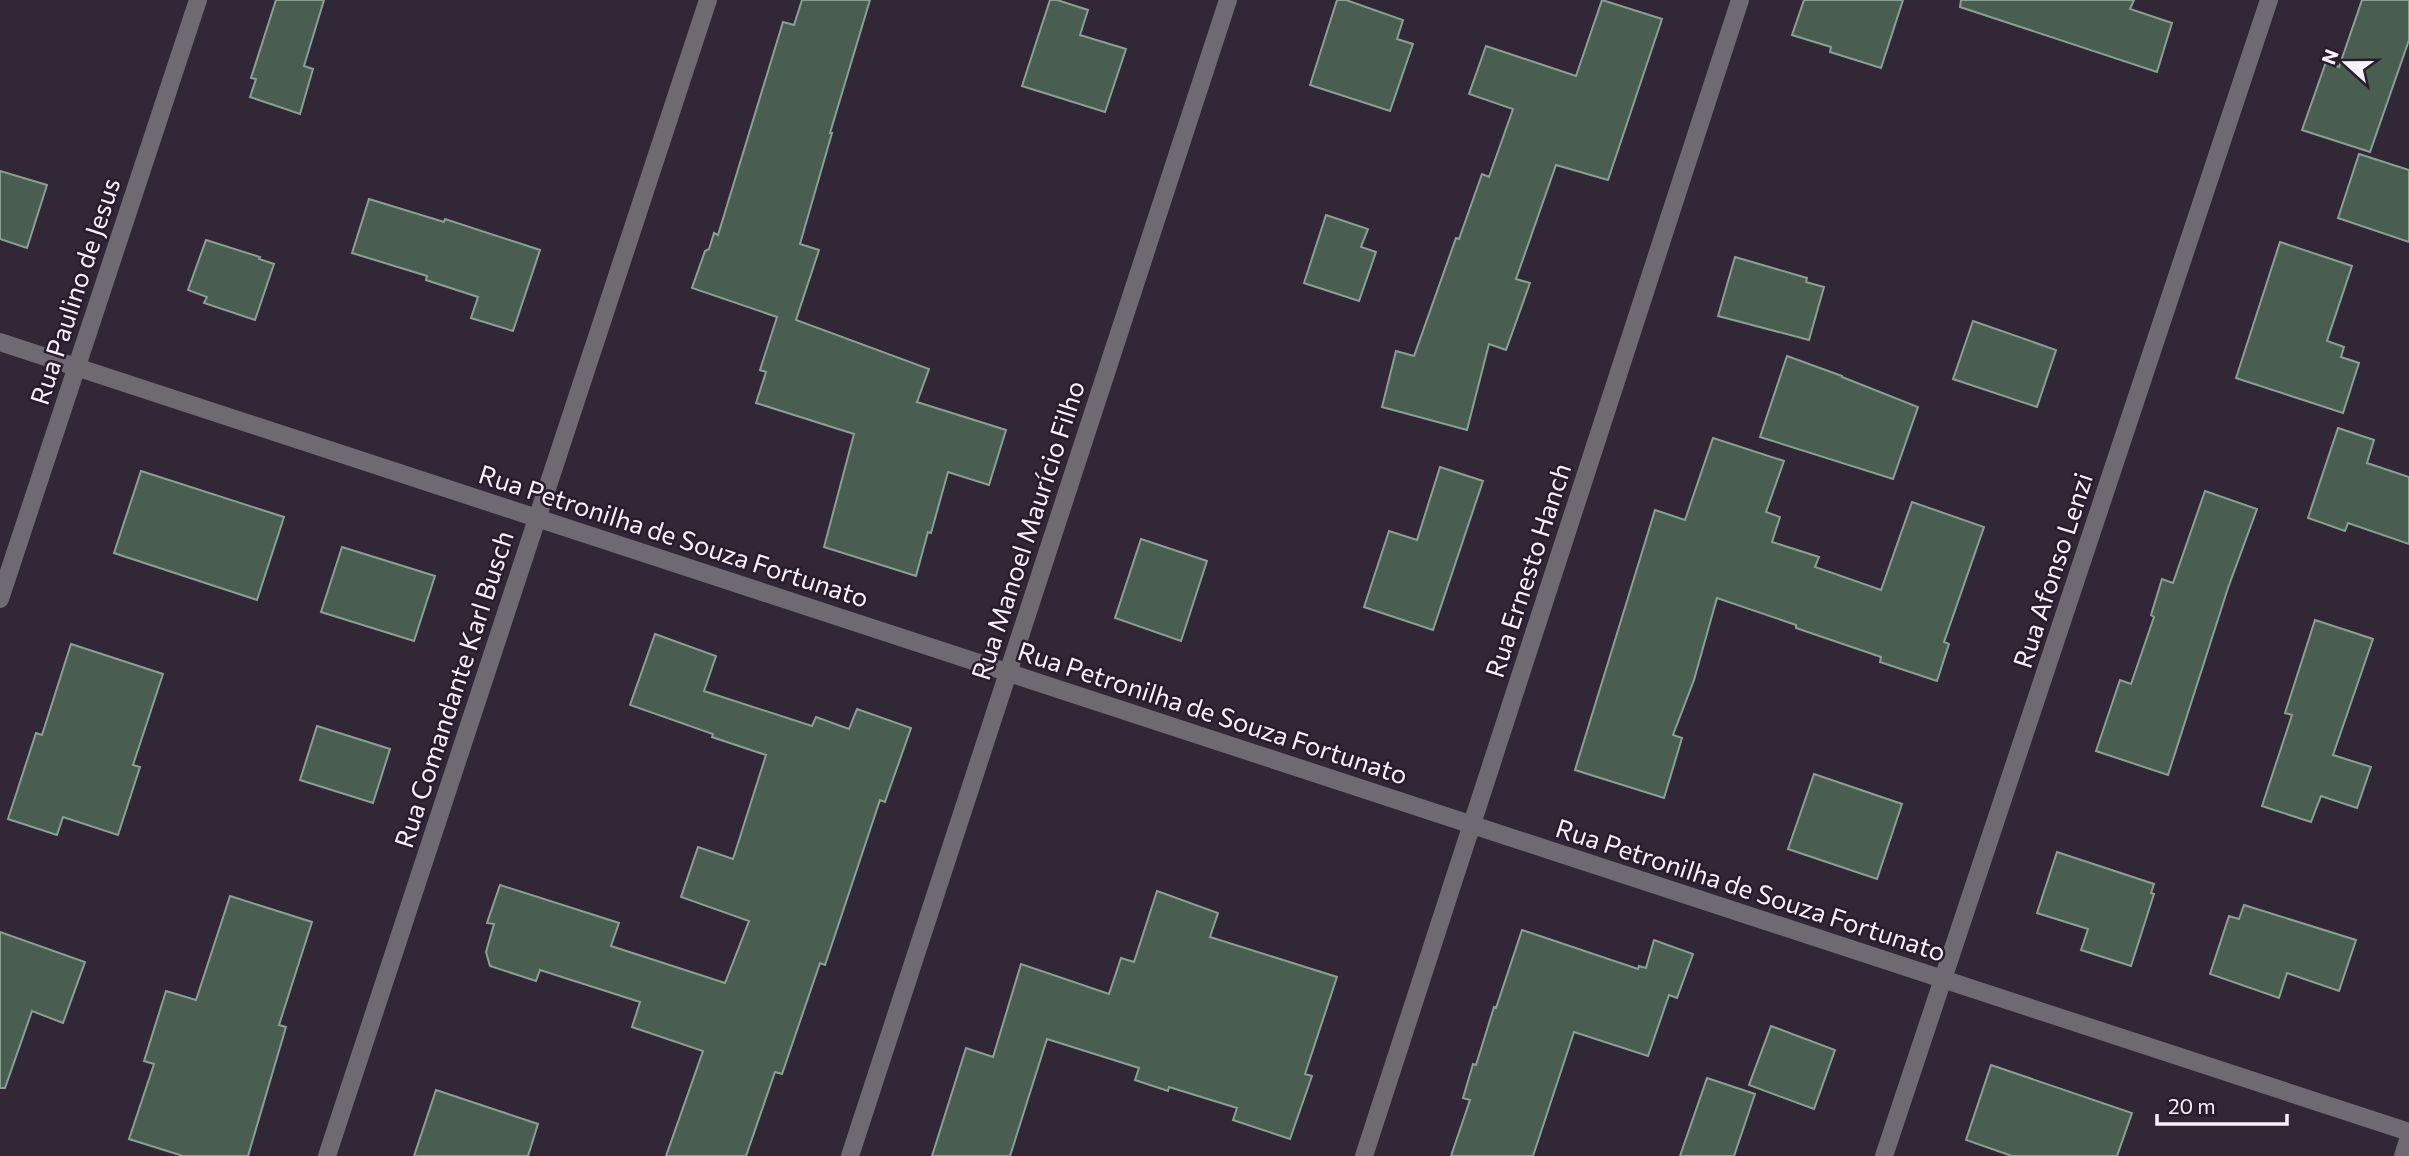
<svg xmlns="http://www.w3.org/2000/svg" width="2409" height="1156" font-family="Commissioner,sans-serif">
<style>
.building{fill:#495d51;stroke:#8aa092;stroke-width:2}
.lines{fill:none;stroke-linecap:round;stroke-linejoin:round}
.minor{stroke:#6f6a72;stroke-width:18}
.labels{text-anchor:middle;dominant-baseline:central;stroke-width:5;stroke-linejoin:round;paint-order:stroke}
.street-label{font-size:26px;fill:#f8f1fc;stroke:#271d2c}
</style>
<rect width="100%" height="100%" fill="#312736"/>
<!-- building -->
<path class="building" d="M 276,0 L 324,0 L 304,66 L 313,69 L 300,114 L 250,97 L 256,79 L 251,78 Z
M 802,0 L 870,0 L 830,133 L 832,133 L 800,244 L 819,250 L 796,320 L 929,369 L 917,402 L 1006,430 L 989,485 L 948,472 L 931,533 L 928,532 L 916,576 L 824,547 L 854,434 L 756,403 L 766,372 L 760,370 L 777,317 L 692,288 L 705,251 L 709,249 L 714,233 L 718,235 L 783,22 L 794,25 Z
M 1050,0 L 1057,0 L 1088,10 L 1080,35 L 1126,49 L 1105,112 L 1022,86 Z
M 1337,0 L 1346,0 L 1403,20 L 1397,39 L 1413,44 L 1390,111 L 1310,85 Z
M 1602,0 L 1662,19 L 1608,180 L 1556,165 L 1516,279 L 1530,283 L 1506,350 L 1489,344 L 1467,430 L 1382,407 L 1396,351 L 1414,356 L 1456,238 L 1459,239 L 1482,174 L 1489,177 L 1513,109 L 1469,94 L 1486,46 L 1576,76 Z
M 1804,0 L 1903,0 L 1881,68 L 1830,52 L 1831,47 L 1792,35 Z
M 1961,0 L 2134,0 L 2130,9 L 2172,23 L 2157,72 L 1960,7 Z
M 2362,0 L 2409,0 L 2409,40 L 2370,152 L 2302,130 L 2326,62 L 2339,67 Z
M 2359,154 L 2409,170 L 2409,242 L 2338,218 Z
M 0,171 L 47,185 L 27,248 L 0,239 Z
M 369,199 L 444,222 L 445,219 L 540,250 L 513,331 L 471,318 L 478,297 L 426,280 L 427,276 L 352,253 Z
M 1326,215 L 1368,229 L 1361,247 L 1376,252 L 1359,301 L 1304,283 Z
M 206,240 L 260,257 L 259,259 L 274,264 L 255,320 L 204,303 L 207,297 L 188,290 Z
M 2280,242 L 2352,266 L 2327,341 L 2344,347 L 2341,357 L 2359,363 L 2343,413 L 2236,378 Z
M 1735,257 L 1807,278 L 1806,282 L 1824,287 L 1809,340 L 1718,316 Z
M 1973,321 L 2056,350 L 2037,407 L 1953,379 Z
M 1787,356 L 1842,376 L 1842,377 L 1918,407 L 1893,479 L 1760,437 Z
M 2338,428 L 2374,440 L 2367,463 L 2409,477 L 2409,544 L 2348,523 L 2345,531 L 2308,518 Z
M 1713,438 L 1784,461 L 1766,512 L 1780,517 L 1772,542 L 1819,557 L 1815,567 L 1881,590 L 1912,502 L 1984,527 L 1944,642 L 1949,644 L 1937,681 L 1880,662 L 1881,657 L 1796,628 L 1796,625 L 1717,598 L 1694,680 L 1673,735 L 1682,738 L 1664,798 L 1575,770 L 1655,510 L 1685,520 Z
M 1440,467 L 1483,481 L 1433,630 L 1364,607 L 1389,531 L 1417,540 Z
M 141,471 L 284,517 L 257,600 L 114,553 Z
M 2205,491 L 2257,509 L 2228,588 L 2168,775 L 2096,751 L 2120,680 L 2131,684 L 2154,617 L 2151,615 L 2162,579 L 2173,583 Z
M 1141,539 L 1207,561 L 1181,641 L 1115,618 Z
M 342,547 L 435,576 L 414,641 L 321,612 Z
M 2315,620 L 2373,639 L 2333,755 L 2371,767 L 2357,808 L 2321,796 L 2311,822 L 2262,806 L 2292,715 L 2285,713 Z
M 655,634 L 716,656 L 704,691 L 812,726 L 816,717 L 849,729 L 857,709 L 911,728 L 885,802 L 880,800 L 825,965 L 820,963 L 782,1074 L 775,1072 L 746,1156 L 666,1156 L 703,1051 L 632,1027 L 640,1002 L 540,970 L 536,981 L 490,966 L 486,952 L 494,924 L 487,923 L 500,885 L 619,923 L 611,946 L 725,983 L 749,921 L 681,897 L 698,847 L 733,859 L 766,755 L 712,737 L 713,734 L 630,705 Z
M 71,644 L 163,674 L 133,765 L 140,767 L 118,835 L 63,817 L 57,835 L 8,819 L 36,733 L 42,735 Z
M 317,726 L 390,749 L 373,803 L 300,780 Z
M 1814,774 L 1902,804 L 1877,879 L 1788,849 Z
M 2057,852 L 2154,884 L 2151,893 L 2154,894 L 2131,966 L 2081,950 L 2088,929 L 2037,913 Z
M 1157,891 L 1218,913 L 1210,937 L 1337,977 L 1305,1074 L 1312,1076 L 1290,1139 L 1233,1120 L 1237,1108 L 1169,1087 L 1168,1091 L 1135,1080 L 1139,1068 L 1047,1039 L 1010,1156 L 932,1156 L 966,1048 L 993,1057 L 1021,964 L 1109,994 L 1121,958 L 1134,962 Z
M 230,896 L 312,922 L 279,1025 L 286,1027 L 248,1156 L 183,1156 L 129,1139 L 154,1064 L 144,1061 L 166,991 L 196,1000 Z
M 2244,905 L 2356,940 L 2339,991 L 2287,973 L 2279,998 L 2210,974 L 2229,916 L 2239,919 Z
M 1522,930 L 1638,969 L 1639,966 L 1646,968 L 1654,940 L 1693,954 L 1677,998 L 1669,995 L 1648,1056 L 1574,1032 L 1533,1156 L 1451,1156 L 1470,1100 L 1463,1098 L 1473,1064 L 1476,1065 L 1494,1007 L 1496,1008 Z
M 0,932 L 85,962 L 63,1023 L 32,1011 L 5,1088 L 0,1088 Z
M 1771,1026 L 1835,1050 L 1814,1109 L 1749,1085 Z
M 1991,1065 L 2132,1113 L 2117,1156 L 2012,1156 L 1966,1140 Z
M 1707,1078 L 1755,1094 L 1734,1156 L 1680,1156 Z
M 436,1090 L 538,1124 L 528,1156 L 414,1156 Z"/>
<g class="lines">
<!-- minor -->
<path class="minor" d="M 0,342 L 2409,1132
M 0,599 L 198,0
M 327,1156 L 708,0
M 850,1156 L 1228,0
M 1364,1156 L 1740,0
M 1884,1156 L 2269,0
M 2403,1156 L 2409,1137"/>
</g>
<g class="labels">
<!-- street labels -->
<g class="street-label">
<text transform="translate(74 291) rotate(-72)">Rua Paulino de Jesus</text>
<text transform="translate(1027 530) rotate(-72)">Rua Manoel Maurício Filho</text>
<text transform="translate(674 535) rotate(18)">Rua Petronilha de Souza Fortunato</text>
<text transform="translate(1527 570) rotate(-72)">Rua Ernesto Hanch</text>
<text transform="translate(2052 570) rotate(-72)">Rua Afonso Lenzi</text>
<text transform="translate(453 689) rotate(-72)">Rua Comandante Karl Busch</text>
<text transform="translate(1213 712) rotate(18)">Rua Petronilha de Souza Fortunato</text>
<text transform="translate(1751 889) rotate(18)">Rua Petronilha de Souza Fortunato</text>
</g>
</g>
<!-- north arrow -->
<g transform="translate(2346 63) rotate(291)" stroke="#271d2c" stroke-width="5" paint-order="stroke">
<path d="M0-5L12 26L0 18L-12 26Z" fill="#f8f1fc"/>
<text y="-10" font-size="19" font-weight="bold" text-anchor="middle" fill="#f8f1fc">N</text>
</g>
<!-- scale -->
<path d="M2157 1114v10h130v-10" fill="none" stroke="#f8f1fc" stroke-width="3.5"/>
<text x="2168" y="1114" font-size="21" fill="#f8f1fc" stroke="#271d2c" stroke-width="5" paint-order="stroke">20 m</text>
</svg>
